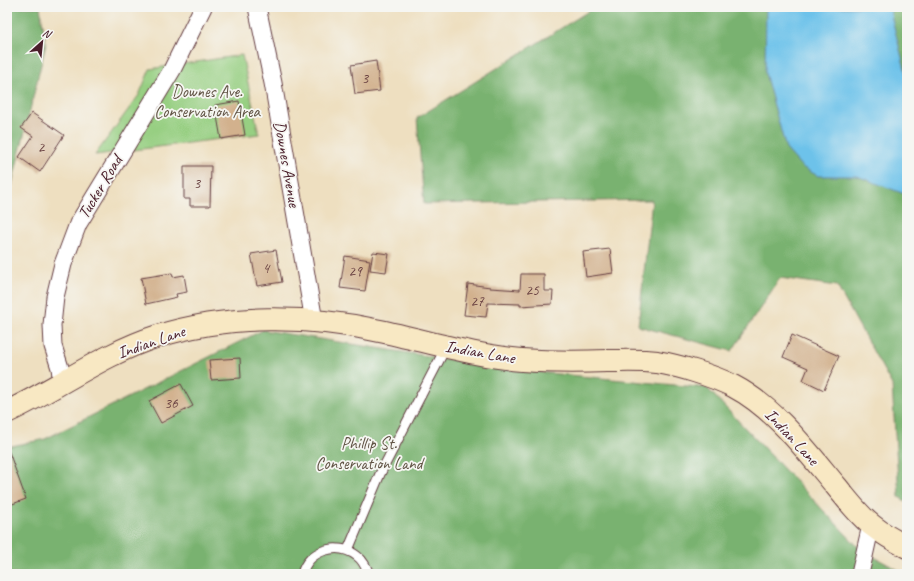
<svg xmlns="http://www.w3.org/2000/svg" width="914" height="581" font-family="Caveat,sans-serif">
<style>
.green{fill:#97cf82;stroke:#707756}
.forest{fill:#79b270;stroke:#62684e}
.water{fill:#6dc2ea;stroke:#5c708a}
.building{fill:#d2b18d}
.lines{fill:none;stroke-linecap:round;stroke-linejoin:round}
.lane-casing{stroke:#633c41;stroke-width:11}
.street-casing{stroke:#633c41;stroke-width:19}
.secondary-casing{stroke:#633c41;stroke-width:24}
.lane{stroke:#fff;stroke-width:9}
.street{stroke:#fff;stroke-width:17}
.secondary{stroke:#f8e8c3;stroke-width:22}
.labels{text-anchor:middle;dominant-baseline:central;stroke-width:3.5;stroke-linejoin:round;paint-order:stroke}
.number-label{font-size:15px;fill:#6c4444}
.park-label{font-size:17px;fill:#615445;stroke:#f6f6f2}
.street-label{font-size:17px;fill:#4a1f2b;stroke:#f6f6f2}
</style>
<rect width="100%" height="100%" fill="#f6f6f2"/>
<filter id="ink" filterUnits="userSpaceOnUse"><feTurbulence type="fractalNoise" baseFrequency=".025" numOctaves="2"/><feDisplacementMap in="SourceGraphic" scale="8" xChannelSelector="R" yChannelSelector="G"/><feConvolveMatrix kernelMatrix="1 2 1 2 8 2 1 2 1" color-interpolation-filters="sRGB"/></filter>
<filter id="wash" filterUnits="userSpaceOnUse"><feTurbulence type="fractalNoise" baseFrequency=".012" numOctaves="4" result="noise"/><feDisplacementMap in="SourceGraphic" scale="16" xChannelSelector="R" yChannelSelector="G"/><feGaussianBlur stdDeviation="0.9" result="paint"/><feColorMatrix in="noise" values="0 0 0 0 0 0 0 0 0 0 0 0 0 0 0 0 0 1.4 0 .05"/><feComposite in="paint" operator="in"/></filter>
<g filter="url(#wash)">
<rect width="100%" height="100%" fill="#eedfc0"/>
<!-- green -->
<path class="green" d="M 242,55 L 259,134 L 95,155 L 139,95 L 150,69 Z"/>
<!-- forest -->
<path class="forest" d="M 7,7 L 40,7 L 46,44 L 7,205 Z
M 595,7 L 907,7 L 907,502 L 899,497 L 892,385 L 837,286 L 780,278 L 732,351 L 638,326 L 652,200 L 424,204 L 417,118 Z
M 263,330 L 516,370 L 707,388 L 861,550 L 906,574 L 7,574 L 7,447 L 45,439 Z"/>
<!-- water -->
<path class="water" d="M 766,7 L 890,7 L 891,15 L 907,77 L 907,195 L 857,176 L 818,176 L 802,167 L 786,149 L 765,73 Z"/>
<g id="blocks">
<!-- building -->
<path class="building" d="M 376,61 L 380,91 L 355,94 L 351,65 Z
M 239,101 L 245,135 L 221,139 L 215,105 Z
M 32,113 L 64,135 L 40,172 L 19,157 L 33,136 L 21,128 Z
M 184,166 L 211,166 L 210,206 L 190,206 L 190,199 L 184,199 Z
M 610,249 L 613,273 L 586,277 L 583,252 Z
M 276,250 L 282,282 L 257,286 L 251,254 Z
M 373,252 L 389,254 L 386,272 L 370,270 Z
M 345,256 L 370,260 L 365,291 L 340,288 Z
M 172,273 L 173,277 L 184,275 L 187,292 L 176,294 L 177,297 L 146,304 L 141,278 Z
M 521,274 L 544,274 L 544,291 L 553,291 L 552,304 L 520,306 L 520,304 L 488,303 L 486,317 L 464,315 L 468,284 L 490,287 L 490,288 L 520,290 Z
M 792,335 L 839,356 L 824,390 L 803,380 L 808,368 L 783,357 Z
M 240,358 L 241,378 L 211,380 L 209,360 Z
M 181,384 L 193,406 L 161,423 L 149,401 Z
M 9,452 L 26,499 L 7,506 L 7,453 Z"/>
</g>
</g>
<g filter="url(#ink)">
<use href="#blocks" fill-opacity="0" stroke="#633c41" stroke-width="1"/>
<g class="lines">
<defs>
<path id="lane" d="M 348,550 L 380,474 L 446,347
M 302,574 C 308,550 338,541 357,556 C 363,560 366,567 369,574"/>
<path id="street" d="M 257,7 L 273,83 L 314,321
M 62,383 L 60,368 L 53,346 L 52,325 L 55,297 L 63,264 L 78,224 L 172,70 L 203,7
M 860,574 L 871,525"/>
<path id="secondary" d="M 7,412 C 58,388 104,353 158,336 C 229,314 308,315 380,331 C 427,341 474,356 522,360 C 550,362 579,362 607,361 C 623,361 640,360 657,362 C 680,366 711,375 733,386 C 775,408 806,450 836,486 C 846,498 860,517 873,526 C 883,534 895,541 907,547"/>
</defs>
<!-- lane casing -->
<use href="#lane" class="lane-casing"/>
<!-- street casing -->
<use href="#street" class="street-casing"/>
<!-- secondary casing -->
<use href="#secondary" class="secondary-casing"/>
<!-- lane -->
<use href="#lane" class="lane"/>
<!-- street -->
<use href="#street" class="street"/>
<!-- secondary -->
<use href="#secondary" class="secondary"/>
</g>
</g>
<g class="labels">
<!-- number labels -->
<g class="number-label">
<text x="365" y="78">3</text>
<text x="41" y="147">2</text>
<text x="197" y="183">3</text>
<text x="266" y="268">4</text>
<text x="355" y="271">29</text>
<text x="532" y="290">25</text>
<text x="477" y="301">27</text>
<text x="171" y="403">36</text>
</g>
<!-- park labels -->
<g class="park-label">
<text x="207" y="91">Downes Ave.<tspan x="207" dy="20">Conservation Area</tspan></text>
<text x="369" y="443">Phillip St.<tspan x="369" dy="20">Conservation Land</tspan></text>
</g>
<!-- street labels -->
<g class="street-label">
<text transform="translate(287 164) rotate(80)">Downes Avenue</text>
<text transform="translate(100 187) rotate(-59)">Tucker Road</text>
<text transform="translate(151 342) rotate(-19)">Indian Lane</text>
<text transform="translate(480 352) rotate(10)">Indian Lane</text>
<text transform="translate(792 437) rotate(47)">Indian Lane</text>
</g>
</g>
<!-- margin -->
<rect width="914" height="581" fill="none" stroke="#f6f6f2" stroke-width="24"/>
<!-- north arrow -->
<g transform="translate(42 42) rotate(27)" stroke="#f6f6f2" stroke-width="3" paint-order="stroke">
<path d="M0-3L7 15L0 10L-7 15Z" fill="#4a1f2b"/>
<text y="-6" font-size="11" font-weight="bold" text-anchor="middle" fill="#4a1f2b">N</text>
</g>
</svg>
